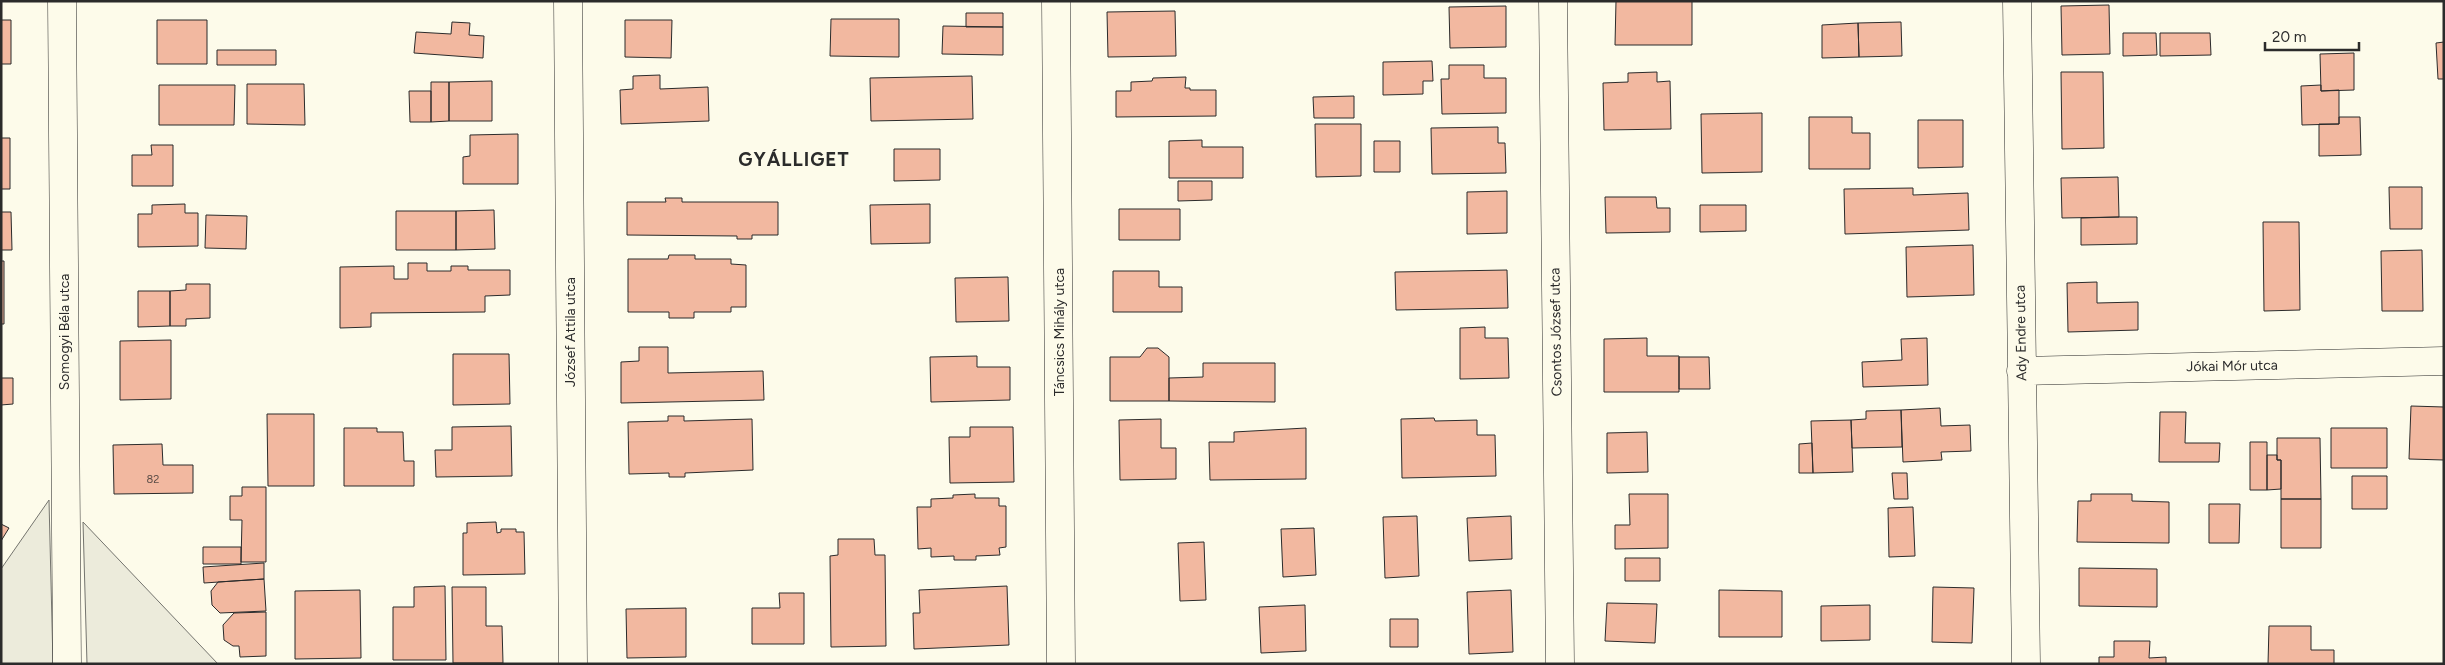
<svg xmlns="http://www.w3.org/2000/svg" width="2445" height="665" font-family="Figtree,sans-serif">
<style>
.green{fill:#ecebdb;stroke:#74746e}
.building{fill:#f2b8a0;stroke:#2b2b2b}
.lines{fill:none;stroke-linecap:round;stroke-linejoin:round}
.street-casing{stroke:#2b2b2b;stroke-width:29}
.street{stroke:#fdfbea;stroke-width:28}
.labels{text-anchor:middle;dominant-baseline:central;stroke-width:4;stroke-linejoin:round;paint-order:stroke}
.number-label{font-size:11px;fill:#5d4e48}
.street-label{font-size:14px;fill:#2b2b2b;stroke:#fdfbea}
.district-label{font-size:19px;font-weight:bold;letter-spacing:1px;fill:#2b2b2b;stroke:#fdfbea}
</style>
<rect width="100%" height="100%" fill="#fdfbea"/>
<!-- green -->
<path class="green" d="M 49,500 L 53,664 L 1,664 L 1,569 Z
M 83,522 L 218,664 L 87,664 Z"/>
<!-- building -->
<path class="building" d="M 1616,1 L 1692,1 L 1692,45 L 1615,45 Z
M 2109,5 L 2110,54 L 2062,55 L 2061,6 Z
M 1506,6 L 1506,47 L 1450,48 L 1449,7 Z
M 1175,11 L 1176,56 L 1108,57 L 1107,12 Z
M 966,13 L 1003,13 L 1003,27 L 966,27 Z
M 831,19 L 899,19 L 899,57 L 830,56 Z
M 1,20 L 11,20 L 11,64 L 1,64 Z
M 157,20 L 207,20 L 207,64 L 157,64 Z
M 625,20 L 672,20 L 671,58 L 625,57 Z
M 452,22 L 470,23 L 469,35 L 484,36 L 483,58 L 414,53 L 416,32 L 451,34 Z
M 1901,22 L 1902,56 L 1859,57 L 1858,23 Z
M 1858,23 L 1859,57 L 1822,58 L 1822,25 Z
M 943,26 L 1003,27 L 1003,55 L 942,54 Z
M 2123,33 L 2156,33 L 2157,55 L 2123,56 Z
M 2160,33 L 2210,33 L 2211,55 L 2160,56 Z
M 2444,42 L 2444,79 L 2438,79 L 2436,43 Z
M 217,50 L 276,50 L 276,65 L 217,65 Z
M 2354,53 L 2354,90 L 2321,91 L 2320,54 Z
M 1432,61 L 1433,81 L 1423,81 L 1423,94 L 1383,95 L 1383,62 Z
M 1449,65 L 1484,65 L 1484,78 L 1506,78 L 1506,113 L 1442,114 L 1441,79 L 1449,79 Z
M 1657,72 L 1657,82 L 1670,81 L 1671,129 L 1604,130 L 1603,83 L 1628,82 L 1628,73 Z
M 2061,72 L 2103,72 L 2104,148 L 2062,149 Z
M 660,75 L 660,89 L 708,87 L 709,121 L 621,124 L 620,90 L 633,89 L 633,76 Z
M 972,76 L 973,119 L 871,121 L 870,78 Z
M 1186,77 L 1185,88 L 1190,88 L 1190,90 L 1216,90 L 1216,116 L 1116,117 L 1116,91 L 1131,91 L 1131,82 L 1152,81 L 1153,78 Z
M 492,81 L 492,121 L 449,121 L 449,82 Z
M 431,82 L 449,82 L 449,121 L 431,122 Z
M 247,84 L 304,84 L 305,125 L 247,124 Z
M 159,85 L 235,85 L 234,125 L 159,125 Z
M 2321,85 L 2321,91 L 2339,90 L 2339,124 L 2302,125 L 2301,86 Z
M 409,91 L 431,91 L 431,122 L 410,122 Z
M 1354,96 L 1354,118 L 1314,118 L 1313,97 Z
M 1762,113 L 1762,172 L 1702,173 L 1701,114 Z
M 1809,117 L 1852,117 L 1852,133 L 1870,133 L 1870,169 L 1809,169 Z
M 2339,117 L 2360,117 L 2361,155 L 2319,156 L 2319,124 L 2339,124 Z
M 1918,120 L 1963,120 L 1963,167 L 1918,168 Z
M 1315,124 L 1361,124 L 1361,176 L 1316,177 Z
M 1498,127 L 1498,143 L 1505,143 L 1506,173 L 1432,174 L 1431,128 Z
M 518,134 L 518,184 L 463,184 L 463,157 L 470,156 L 470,135 Z
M 1,138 L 10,138 L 10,189 L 1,189 Z
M 1202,140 L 1202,147 L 1243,147 L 1243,178 L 1169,178 L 1169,141 Z
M 1374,141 L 1400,141 L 1400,172 L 1374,172 Z
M 151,145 L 173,145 L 173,186 L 132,186 L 132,155 L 152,155 Z
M 894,149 L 940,149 L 940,180 L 894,181 Z
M 2118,177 L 2119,217 L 2062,218 L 2061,178 Z
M 1178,181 L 1212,181 L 1212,200 L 1178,201 Z
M 2389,187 L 2422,187 L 2422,229 L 2390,229 Z
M 1913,188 L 1913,195 L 1968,193 L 1969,230 L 1845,234 L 1844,189 Z
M 1507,191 L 1507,233 L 1467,234 L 1467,192 Z
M 1605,197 L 1656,197 L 1657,208 L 1670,208 L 1670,232 L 1606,233 Z
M 665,198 L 682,198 L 682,202 L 778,202 L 778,235 L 752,235 L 752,239 L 737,239 L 737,236 L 627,235 L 627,202 L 666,202 Z
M 185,204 L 185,213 L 198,213 L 198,246 L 138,247 L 138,214 L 152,214 L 152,205 Z
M 930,204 L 930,243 L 871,244 L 870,205 Z
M 1700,205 L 1746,205 L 1746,231 L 1700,232 Z
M 1119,209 L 1180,209 L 1180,240 L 1119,240 Z
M 494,210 L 495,249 L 456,250 L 456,211 Z
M 396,211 L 456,211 L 456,250 L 396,250 Z
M 1,212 L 11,212 L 12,250 L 1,250 Z
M 206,215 L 247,216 L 246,249 L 205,248 Z
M 2119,217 L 2137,217 L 2137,244 L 2081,245 L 2081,218 Z
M 2263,222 L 2299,222 L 2300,310 L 2264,311 Z
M 1973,245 L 1974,295 L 1907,297 L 1906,247 Z
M 2422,250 L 2423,311 L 2382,311 L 2381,251 Z
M 669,255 L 695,255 L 695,259 L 731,259 L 731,264 L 746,265 L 746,307 L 731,307 L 731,312 L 694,312 L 694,318 L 669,318 L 669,312 L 628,312 L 628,259 L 668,259 Z
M 1,261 L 4,261 L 4,324 L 1,324 Z
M 408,263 L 427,263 L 427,271 L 451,271 L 451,266 L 468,266 L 468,270 L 510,270 L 510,295 L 485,296 L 485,312 L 371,313 L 371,327 L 340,328 L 340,267 L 394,266 L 394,279 L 408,279 Z
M 1507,270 L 1508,308 L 1396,310 L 1395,272 Z
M 1113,271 L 1159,271 L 1159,287 L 1182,287 L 1182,312 L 1113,312 Z
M 1008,277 L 1009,321 L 956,322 L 955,278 Z
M 2097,282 L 2097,303 L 2138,302 L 2138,330 L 2068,332 L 2067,283 Z
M 186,284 L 210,284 L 210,318 L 186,319 L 186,326 L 170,326 L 170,291 L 186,290 Z
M 138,291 L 170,291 L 170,326 L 138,327 Z
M 1485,327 L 1485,338 L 1508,338 L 1509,378 L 1460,379 L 1460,328 Z
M 1647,338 L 1647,356 L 1679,356 L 1679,392 L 1604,392 L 1604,339 Z
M 1927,338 L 1928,385 L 1863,387 L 1862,362 L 1902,360 L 1901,339 Z
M 171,340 L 171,399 L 120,400 L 120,341 Z
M 639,347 L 668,347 L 668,373 L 763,371 L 764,400 L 621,403 L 621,362 L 639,361 Z
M 1147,348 L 1158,348 L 1169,357 L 1169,401 L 1110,401 L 1110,357 L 1140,357 Z
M 453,354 L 509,354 L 510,404 L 453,405 Z
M 977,356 L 977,367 L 1010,367 L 1010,400 L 931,402 L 930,357 Z
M 1679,357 L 1709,357 L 1710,389 L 1679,389 Z
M 1203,363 L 1275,363 L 1275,402 L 1169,401 L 1169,378 L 1203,377 Z
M 1,378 L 13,378 L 13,404 L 1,405 Z
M 2411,406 L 2444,407 L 2444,460 L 2409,459 Z
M 1940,408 L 1941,426 L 1970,425 L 1971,451 L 1941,452 L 1942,460 L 1903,462 L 1901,410 Z
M 1901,410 L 1902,447 L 1852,448 L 1851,420 L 1866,419 L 1866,411 Z
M 2160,412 L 2186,412 L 2185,443 L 2220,443 L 2219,462 L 2159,462 Z
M 267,414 L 314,414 L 314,486 L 268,486 Z
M 668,416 L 684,416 L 684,421 L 752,419 L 753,470 L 685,473 L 685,477 L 669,477 L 669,473 L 629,474 L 628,422 L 668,421 Z
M 1434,418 L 1435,421 L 1477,420 L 1477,435 L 1495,435 L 1496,476 L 1402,478 L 1401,419 Z
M 1161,419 L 1161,448 L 1176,448 L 1176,479 L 1120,480 L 1119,420 Z
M 1851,420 L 1853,472 L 1813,473 L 1811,421 Z
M 511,426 L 512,476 L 436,477 L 435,450 L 452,450 L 452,427 Z
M 970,427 L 1013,427 L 1014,482 L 950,483 L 949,437 L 970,437 Z
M 344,428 L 377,428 L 377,432 L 403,432 L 404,461 L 414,461 L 414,486 L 344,486 Z
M 1306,428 L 1306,479 L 1210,480 L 1209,442 L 1234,442 L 1234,432 Z
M 2331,428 L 2387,428 L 2387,468 L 2331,468 Z
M 1647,432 L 1648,472 L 1607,473 L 1607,433 Z
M 2277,438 L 2320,438 L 2321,499 L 2281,499 L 2281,460 L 2277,460 Z
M 2250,442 L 2267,442 L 2267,490 L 2250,490 Z
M 1812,443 L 1813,473 L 1799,473 L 1799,444 Z
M 162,444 L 163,465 L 193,465 L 193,493 L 114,494 L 113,445 Z
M 2267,455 L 2277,455 L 2277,460 L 2281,460 L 2281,489 L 2267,490 Z
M 1892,473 L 1907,473 L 1908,499 L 1894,499 Z
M 2352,476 L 2387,476 L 2387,509 L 2352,509 Z
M 242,487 L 266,487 L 266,562 L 241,562 L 242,520 L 230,520 L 230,496 L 242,496 Z
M 975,494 L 975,498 L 999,498 L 999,506 L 1006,506 L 1006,547 L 999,548 L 1000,555 L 976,556 L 976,560 L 954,560 L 954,556 L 931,557 L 931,548 L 918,549 L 917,507 L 931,507 L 931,499 L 953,498 L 953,495 Z
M 1629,494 L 1668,494 L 1668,548 L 1615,549 L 1615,525 L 1630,525 Z
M 2091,494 L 2132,494 L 2132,501 L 2169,502 L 2169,543 L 2077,542 L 2078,501 L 2091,501 Z
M 2281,499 L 2321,499 L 2321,548 L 2281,548 Z
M 2209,504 L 2240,504 L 2239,543 L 2209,543 Z
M 1913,507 L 1915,556 L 1889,557 L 1888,508 Z
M 1417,516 L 1419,576 L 1385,578 L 1383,517 Z
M 1511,516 L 1512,559 L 1469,561 L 1467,518 Z
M 496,522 L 497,533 L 501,532 L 501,529 L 516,529 L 516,532 L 524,532 L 525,574 L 463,575 L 463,533 L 467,533 L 467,523 Z
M 1,524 L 9,528 L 1,541 Z
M 1314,528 L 1316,575 L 1283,577 L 1281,529 Z
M 838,539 L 874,539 L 875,555 L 885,555 L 886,646 L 831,647 L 830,556 L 838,555 Z
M 1204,542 L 1206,600 L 1180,601 L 1178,543 Z
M 203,547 L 241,547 L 241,564 L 203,564 Z
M 1625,558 L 1660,558 L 1660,581 L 1625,581 Z
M 264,563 L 264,579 L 204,583 L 203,567 Z
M 2079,568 L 2157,569 L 2157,607 L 2079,606 Z
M 264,579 L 266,611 L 220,613 L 212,605 L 211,591 L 218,582 Z
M 445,586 L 446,660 L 393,660 L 393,607 L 414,607 L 414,587 Z
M 1007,586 L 1009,645 L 914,649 L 913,613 L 920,613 L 919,590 Z
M 452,587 L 486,587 L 486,626 L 502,626 L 503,663 L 453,663 Z
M 1933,587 L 1974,588 L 1972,643 L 1932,642 Z
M 360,590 L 361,658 L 295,659 L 295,591 Z
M 1511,590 L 1513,652 L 1469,654 L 1467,592 Z
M 1719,590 L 1782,591 L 1782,637 L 1719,637 Z
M 779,593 L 804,593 L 804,644 L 752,644 L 752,608 L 780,608 Z
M 1607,603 L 1657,604 L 1655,643 L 1605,641 Z
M 1305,605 L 1306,651 L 1261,653 L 1259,607 Z
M 1870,605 L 1870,640 L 1821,641 L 1821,606 Z
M 686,608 L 686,657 L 627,658 L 626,609 Z
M 266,612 L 266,656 L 240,657 L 239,646 L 233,646 L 224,640 L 223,625 L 234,613 Z
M 1390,619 L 1418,619 L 1418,647 L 1390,647 Z
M 2269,626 L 2311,626 L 2311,650 L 2334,650 L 2334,664 L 2268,664 Z
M 2114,641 L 2150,641 L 2149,658 L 2166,657 L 2166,664 L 2099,664 L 2099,657 L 2114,657 Z"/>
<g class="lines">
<defs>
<path id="street" d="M 62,1 L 67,664
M 568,1 L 573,664
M 1056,1 L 1061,664
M 1553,1 L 1560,664
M 2017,1 L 2026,664
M 2021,371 L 2444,361"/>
</defs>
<!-- street casing -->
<use href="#street" class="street-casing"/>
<!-- street -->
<use href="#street" class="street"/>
</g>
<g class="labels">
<!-- number labels -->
<g class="number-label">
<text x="153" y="479">82</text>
</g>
<!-- street labels -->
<g class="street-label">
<text transform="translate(64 332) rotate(-90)">Somogyi Béla utca</text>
<text transform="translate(570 332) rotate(-90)">József Attila utca</text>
<text transform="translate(1059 332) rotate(-90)">Táncsics Mihály utca</text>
<text transform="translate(1556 332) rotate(-91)">Csontos József utca</text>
<text transform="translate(2021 333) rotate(-91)">Ady Endre utca</text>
<text transform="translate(2232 366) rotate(-1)">Jókai Mór utca</text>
</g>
<!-- district labels -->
<g class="district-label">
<text x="794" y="159">GYÁLLIGET</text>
</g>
</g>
<!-- border -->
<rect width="2445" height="665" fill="none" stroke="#2b2b2b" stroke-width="5"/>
<!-- scale -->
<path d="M2265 42v8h94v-8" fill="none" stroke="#2b2b2b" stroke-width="2.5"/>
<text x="2272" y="42" font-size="15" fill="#2b2b2b" stroke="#fdfbea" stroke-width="4" paint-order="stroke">20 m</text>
</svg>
